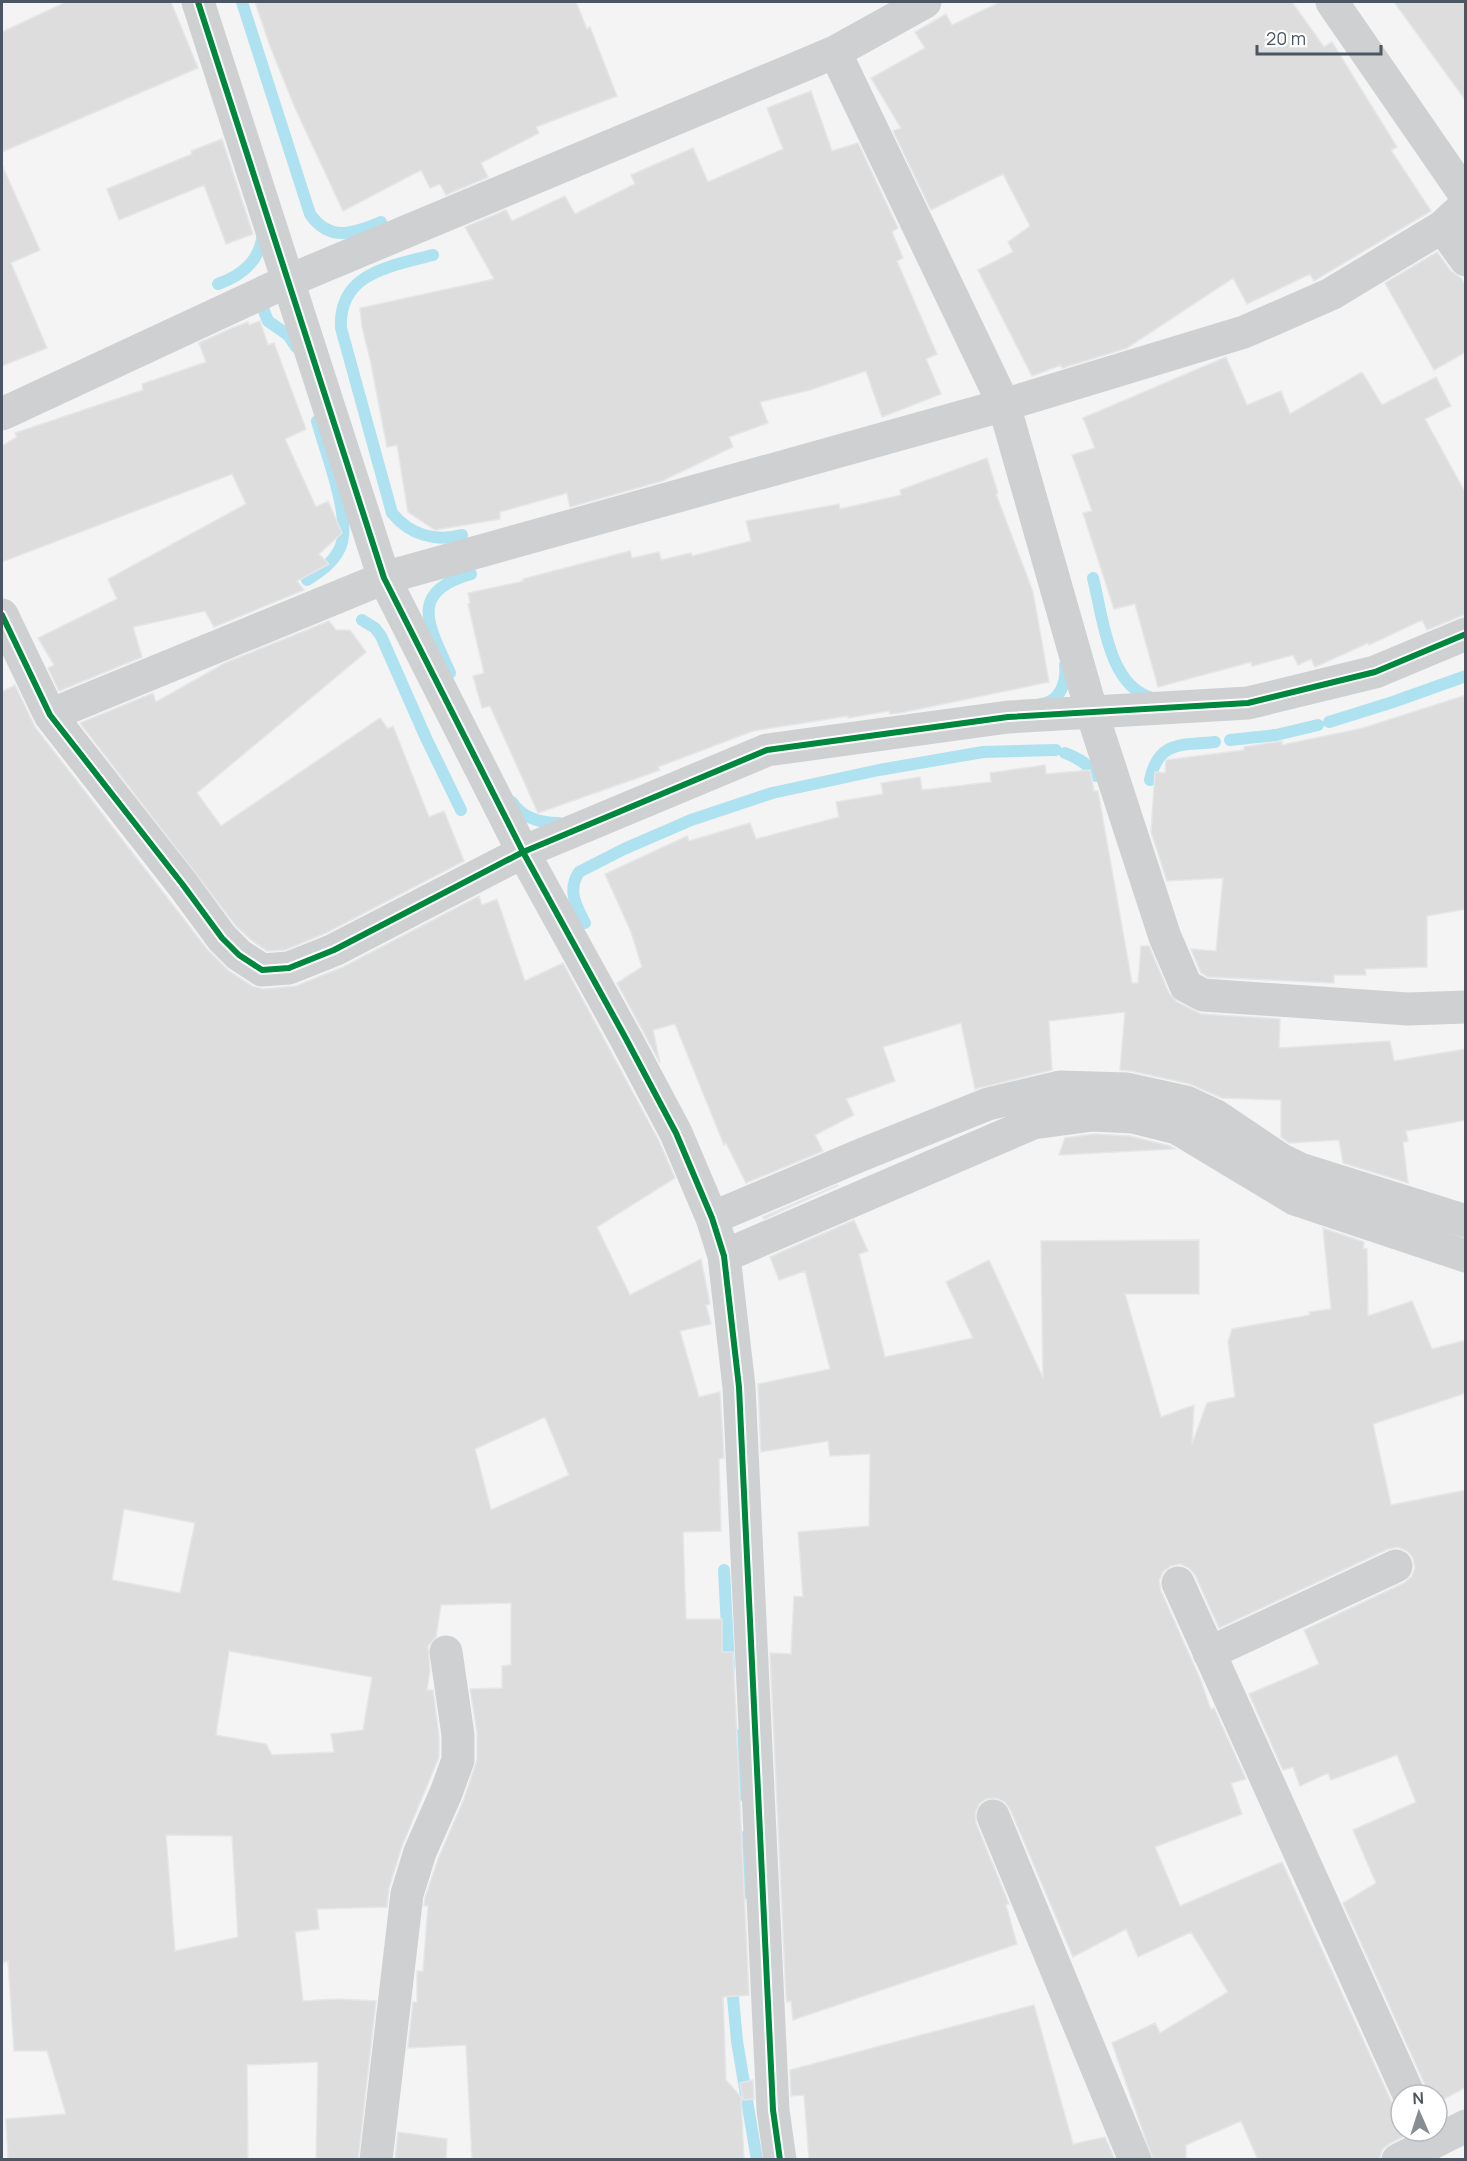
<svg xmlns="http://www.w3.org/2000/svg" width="1467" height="2161" font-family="Manrope,sans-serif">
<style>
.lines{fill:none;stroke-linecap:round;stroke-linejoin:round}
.stream{stroke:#aee2f0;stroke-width:12}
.building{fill:#ddddde;stroke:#e5e6e7;stroke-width:1.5;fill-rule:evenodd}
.minor{stroke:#ced0d2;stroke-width:33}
.cycleway-casing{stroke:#fff;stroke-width:10}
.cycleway{stroke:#00873e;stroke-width:6}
</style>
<rect width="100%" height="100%" fill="#f4f4f4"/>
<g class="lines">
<!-- stream -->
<path class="stream" d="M 242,2 L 310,214 C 330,243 354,233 381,222
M 433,255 C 391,266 338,273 341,328 L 392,513 C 410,535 435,542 462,535
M 218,284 C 243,275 261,260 263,232
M 264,311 L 268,321 L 288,335 L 296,347
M 1093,578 C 1103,617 1108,687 1153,698
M 307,580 C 321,571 333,563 340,548 C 353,520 325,452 317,421
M 362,620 L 375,628 L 381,636 L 426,738 L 461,810
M 450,673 C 430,627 406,592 471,574
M 1041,704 C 1060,702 1067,682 1065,665
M 1329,722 L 1393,702 L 1466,676
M 1230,740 L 1276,735 L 1318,725
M 1065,753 C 1078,758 1089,764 1096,776
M 1150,780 C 1158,741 1181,745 1215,742
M 512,802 C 522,818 541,823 559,823
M 585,923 C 576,906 567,890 579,872 L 624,849 L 691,820 L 772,793 L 879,770 L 983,752 L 1056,750
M 724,1570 L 729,1667
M 736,1735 L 743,1795
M 743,1894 L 744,1837
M 733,1998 L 737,2041 L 757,2160"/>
</g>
<!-- building -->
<path class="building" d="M 66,2 L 171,2 L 198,68 L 2,152 L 2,32 Z
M 255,2 L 576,2 L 587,29 L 590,27 L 617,96 L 536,127 L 539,133 L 481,163 L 488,177 L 446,195 L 440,184 L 430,188 L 421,170 L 343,211 L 295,108 L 270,46 Z
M 1000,2 L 1292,2 L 1324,47 L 1332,42 L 1397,147 L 1391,150 L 1431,211 L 1314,281 L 1310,274 L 1247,304 L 1233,278 L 1127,348 L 1062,368 L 1061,365 L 1032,376 L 978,270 L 1013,252 L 1008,242 L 1030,226 L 1003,174 L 931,210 L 893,131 L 901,128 L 871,78 L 925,48 L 915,32 L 946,14 L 952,25 Z
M 1394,2 L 1466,2 L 1466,101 Z
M 811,91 L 832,151 L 858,143 L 898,228 L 892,232 L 903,258 L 897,261 L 937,354 L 926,359 L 941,394 L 882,417 L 866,371 L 810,390 L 760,402 L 768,423 L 729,437 L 733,447 L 662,481 L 570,507 L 567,493 L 500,512 L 500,519 L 435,530 L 408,512 L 397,445 L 387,447 L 370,359 L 362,327 L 360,308 L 494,279 L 465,227 L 506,210 L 512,221 L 565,196 L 575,214 L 635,184 L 631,175 L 693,148 L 708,182 L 783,149 L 767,108 Z
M 222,139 L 253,234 L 226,244 L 204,185 L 119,220 L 107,189 L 192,154 L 191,151 Z
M 2,165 L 40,250 L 11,263 L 47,348 L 2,366 Z
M 1437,252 L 1451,271 L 1461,278 L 1466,286 L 1466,352 L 1434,370 L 1385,283 Z
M 260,321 L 268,345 L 274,343 L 306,429 L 285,439 L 316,507 L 328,501 L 342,533 L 319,554 L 329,564 L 297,581 L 304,590 L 214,627 L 205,611 L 133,627 L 142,657 L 59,691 L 48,668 L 54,665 L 38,638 L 117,599 L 108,579 L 246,504 L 232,474 L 2,562 L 2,446 L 17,437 L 15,433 L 143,390 L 142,384 L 206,362 L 199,343 L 232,328 L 248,322 L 249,325 Z
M 1226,357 L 1247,405 L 1281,391 L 1290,414 L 1362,372 L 1382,405 L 1436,377 L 1451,406 L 1425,419 L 1466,494 L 1466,614 L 1427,630 L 1422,620 L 1369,645 L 1368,643 L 1315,667 L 1311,659 L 1298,665 L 1293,655 L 1252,666 L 1251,662 L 1158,687 L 1135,604 L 1114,609 L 1083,513 L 1092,511 L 1072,455 L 1095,448 L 1083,418 Z
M 987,458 L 998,493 L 996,494 L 1033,592 L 1049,682 L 900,713 L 890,714 L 889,711 L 848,718 L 848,716 L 753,731 L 658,767 L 660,770 L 538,813 L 490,706 L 482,708 L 473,676 L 484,673 L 468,604 L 470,603 L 468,593 L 524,581 L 523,579 L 630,551 L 632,558 L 659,552 L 661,560 L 691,553 L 692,556 L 751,541 L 746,521 L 839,504 L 840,509 L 901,495 L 900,490 Z
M 329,621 L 336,630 L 350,630 L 366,652 L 197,793 L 221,826 L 380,718 L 388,729 L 393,726 L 429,817 L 444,811 L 464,861 L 326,933 L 285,950 L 267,951 L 251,940 L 236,926 L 80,723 L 153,693 L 156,702 L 225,663 Z
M 15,685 L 35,727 L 207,949 L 229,971 L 252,986 L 263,989 L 296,986 L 343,967 L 479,896 L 482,905 L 497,899 L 525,981 L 563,963 L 659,1141 L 675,1178 L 597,1227 L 630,1295 L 701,1259 L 710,1304 L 706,1305 L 711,1324 L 680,1331 L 699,1397 L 720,1392 L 724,1458 L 719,1459 L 721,1531 L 683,1532 L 686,1619 L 722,1619 L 722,1652 L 733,1652 L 749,1995 L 723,1997 L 726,2080 L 741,2097 L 744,2160 L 472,2160 L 466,2045 L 408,2048 L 413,2002 L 417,2002 L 417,1971 L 423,1971 L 428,1906 L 424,1906 L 425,1898 L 438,1859 L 464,1799 L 477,1760 L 477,1732 L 470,1689 L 502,1688 L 502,1666 L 511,1665 L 511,1603 L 441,1605 L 436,1637 L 428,1646 L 430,1671 L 427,1690 L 433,1690 L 439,1736 L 439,1757 L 402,1846 L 389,1888 L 387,1907 L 317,1909 L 319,1929 L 295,1932 L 303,2001 L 338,1999 L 376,2001 L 358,2160 L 316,2160 L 318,2062 L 247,2065 L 248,2160 L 8,2160 L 6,2119 L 66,2114 L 47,2051 L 14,2051 L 8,1961 L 2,1963 L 2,692 ZM 545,1417 L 569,1475 L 491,1510 L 475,1449 ZM 124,1509 L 195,1523 L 180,1593 L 112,1580 ZM 229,1651 L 372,1677 L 363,1730 L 331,1734 L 334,1752 L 272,1755 L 266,1744 L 216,1735 ZM 166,1835 L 232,1836 L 238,1937 L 175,1951 Z
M 1466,695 L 1466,909 L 1427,916 L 1427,967 L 1365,969 L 1366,975 L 1334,975 L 1334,983 L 1208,977 L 1201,973 L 1191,949 L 1216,951 L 1223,878 L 1167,881 L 1151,832 L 1155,772 L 1165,773 L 1166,760 L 1244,750 L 1244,747 L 1282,741 L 1282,745 L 1363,728 Z
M 1045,765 L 1046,774 L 1090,770 L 1094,791 L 1098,791 L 1132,983 L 1138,983 L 1141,946 L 1149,946 L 1169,993 L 1177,1002 L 1201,1014 L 1280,1019 L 1279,1048 L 1390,1041 L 1394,1061 L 1466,1049 L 1466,1120 L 1406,1131 L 1408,1141 L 1403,1142 L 1408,1183 L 1343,1163 L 1339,1140 L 1289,1143 L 1281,1137 L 1281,1100 L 1222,1098 L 1190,1084 L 1131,1071 L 1120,1070 L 1125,1012 L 1049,1021 L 1052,1070 L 975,1089 L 961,1023 L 883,1047 L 895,1081 L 846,1099 L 854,1115 L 815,1135 L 823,1151 L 746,1183 L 726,1143 L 724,1145 L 675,1024 L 653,1030 L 660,1063 L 617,983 L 642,967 L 631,932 L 605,874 L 687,836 L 689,841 L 750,823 L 756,839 L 839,817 L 836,802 L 883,794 L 881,783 L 920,777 L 922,790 L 991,782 L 990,773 Z
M 1094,1134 L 1130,1136 L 1170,1146 L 1175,1149 L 1059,1155 L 1065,1138 Z
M 838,1185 L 764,1219 L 763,1217 Z
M 854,1220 L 868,1251 L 859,1254 L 885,1357 L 973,1338 L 946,1282 L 989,1260 L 1043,1378 L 1041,1241 L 1199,1240 L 1199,1294 L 1125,1294 L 1161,1417 L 1194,1405 L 1192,1444 L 1207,1403 L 1235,1397 L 1228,1342 L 1232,1329 L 1310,1315 L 1309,1312 L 1331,1309 L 1323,1228 L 1364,1242 L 1363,1248 L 1367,1249 L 1368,1316 L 1412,1301 L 1432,1349 L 1466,1340 L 1466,1393 L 1373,1424 L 1391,1505 L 1466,1490 L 1466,2087 L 1437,2103 L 1437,2095 L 1427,2095 L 1426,2087 L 1343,1903 L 1376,1883 L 1353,1830 L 1416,1802 L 1397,1755 L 1331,1780 L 1328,1773 L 1300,1786 L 1293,1767 L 1283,1770 L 1249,1694 L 1319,1664 L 1304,1630 L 1404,1583 L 1412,1576 L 1415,1568 L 1413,1558 L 1407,1551 L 1398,1547 L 1388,1549 L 1219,1628 L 1195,1575 L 1189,1568 L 1180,1564 L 1171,1566 L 1163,1572 L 1159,1581 L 1161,1591 L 1201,1681 L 1211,1710 L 1214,1708 L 1246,1779 L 1231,1783 L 1242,1814 L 1155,1847 L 1180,1906 L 1282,1862 L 1392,2103 L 1401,2111 L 1401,2131 L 1414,2131 L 1389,2144 L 1382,2150 L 1379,2160 L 1258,2160 L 1241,2121 L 1186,2145 L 1186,2160 L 1153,2160 L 1112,2043 L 1155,2023 L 1160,2033 L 1228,1992 L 1191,1932 L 1138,1957 L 1126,1929 L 1073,1957 L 1010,1809 L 1005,1802 L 996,1798 L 986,1799 L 979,1804 L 975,1813 L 976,1823 L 1009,1904 L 1006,1905 L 1017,1944 L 793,2020 L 791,2001 L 787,2002 L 786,1996 L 770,1653 L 791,1654 L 794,1596 L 803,1597 L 798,1532 L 869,1526 L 870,1454 L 830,1456 L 828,1441 L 761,1452 L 758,1384 L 830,1369 L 805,1271 L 779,1280 L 770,1257 Z
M 1034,2005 L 1073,2144 L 1105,2137 L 1115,2160 L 809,2160 L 804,2095 L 791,2096 L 790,2070 Z
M 753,2080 L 754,2099 L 743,2100 L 740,2083 Z
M 398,2132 L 447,2139 L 446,2160 L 395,2160 Z"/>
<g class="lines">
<!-- minor -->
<path class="minor" d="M 198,2 L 384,578 L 523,852 L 625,1037 L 676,1133 L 712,1218 L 724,1256 L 739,1387 L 773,2110 L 780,2160
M 1332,2 L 1466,196
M 835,52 L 1004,405 L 1092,713 L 1165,937 L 1186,986 L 1203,995 L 1408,1009 L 1466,1007
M 1442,227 L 1466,260
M 2,414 L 288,281 L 835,52 L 925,2
M 2,615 L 50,715 L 183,885 L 222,938 L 239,955 L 262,970 L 289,968 L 334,950 L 523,852 L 767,750 L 1008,717 L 1248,703 L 1375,672 L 1466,634
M 50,715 L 384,578 L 1004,405 L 1244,332 L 1331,294 L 1442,227 L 1466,205
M 712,1218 L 861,1155 L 988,1104 L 1060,1087 L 1127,1089 L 1186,1102 L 1216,1116 L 1280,1159 L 1300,1169 L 1466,1221
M 724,1256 L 1033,1123 L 1093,1115 L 1133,1117 L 1177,1128 L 1295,1199 L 1466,1256
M 1178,1583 L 1409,2095
M 1209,1653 L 1396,1566
M 993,1816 L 1135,2160
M 376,2160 L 407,1894 L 420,1852 L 446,1793 L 458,1760 L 458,1735 L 446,1652
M 1398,2160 L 1466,2126"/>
<defs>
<path id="cycleway" d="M 198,2 L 384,578 L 523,852 L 625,1037 L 676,1133 L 712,1218 L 724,1256 L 739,1387 L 773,2110 L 780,2160
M 2,615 L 50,715 L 183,885 L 222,938 L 239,955 L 262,970 L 289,968 L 334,950 L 523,852 L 767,750 L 1008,717 L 1248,703 L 1375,672 L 1466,634"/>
</defs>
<!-- cycleway casing -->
<use href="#cycleway" class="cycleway-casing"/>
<!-- cycleway -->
<use href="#cycleway" class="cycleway"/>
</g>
<!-- border -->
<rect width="1467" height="2161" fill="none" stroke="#4a5661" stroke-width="6"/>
<!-- north arrow -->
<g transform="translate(1419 2113) rotate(357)"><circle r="28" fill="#ffffff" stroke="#b7bbc0" stroke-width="1.5"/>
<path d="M0-4.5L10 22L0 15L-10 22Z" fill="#868d94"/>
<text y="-9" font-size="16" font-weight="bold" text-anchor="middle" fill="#4a5661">N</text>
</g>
<!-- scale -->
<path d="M1257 45v9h124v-9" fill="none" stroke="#4a5661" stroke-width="3"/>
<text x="1266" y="45" font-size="18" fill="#4a5661" stroke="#ffffff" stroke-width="4.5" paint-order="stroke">20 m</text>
</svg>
